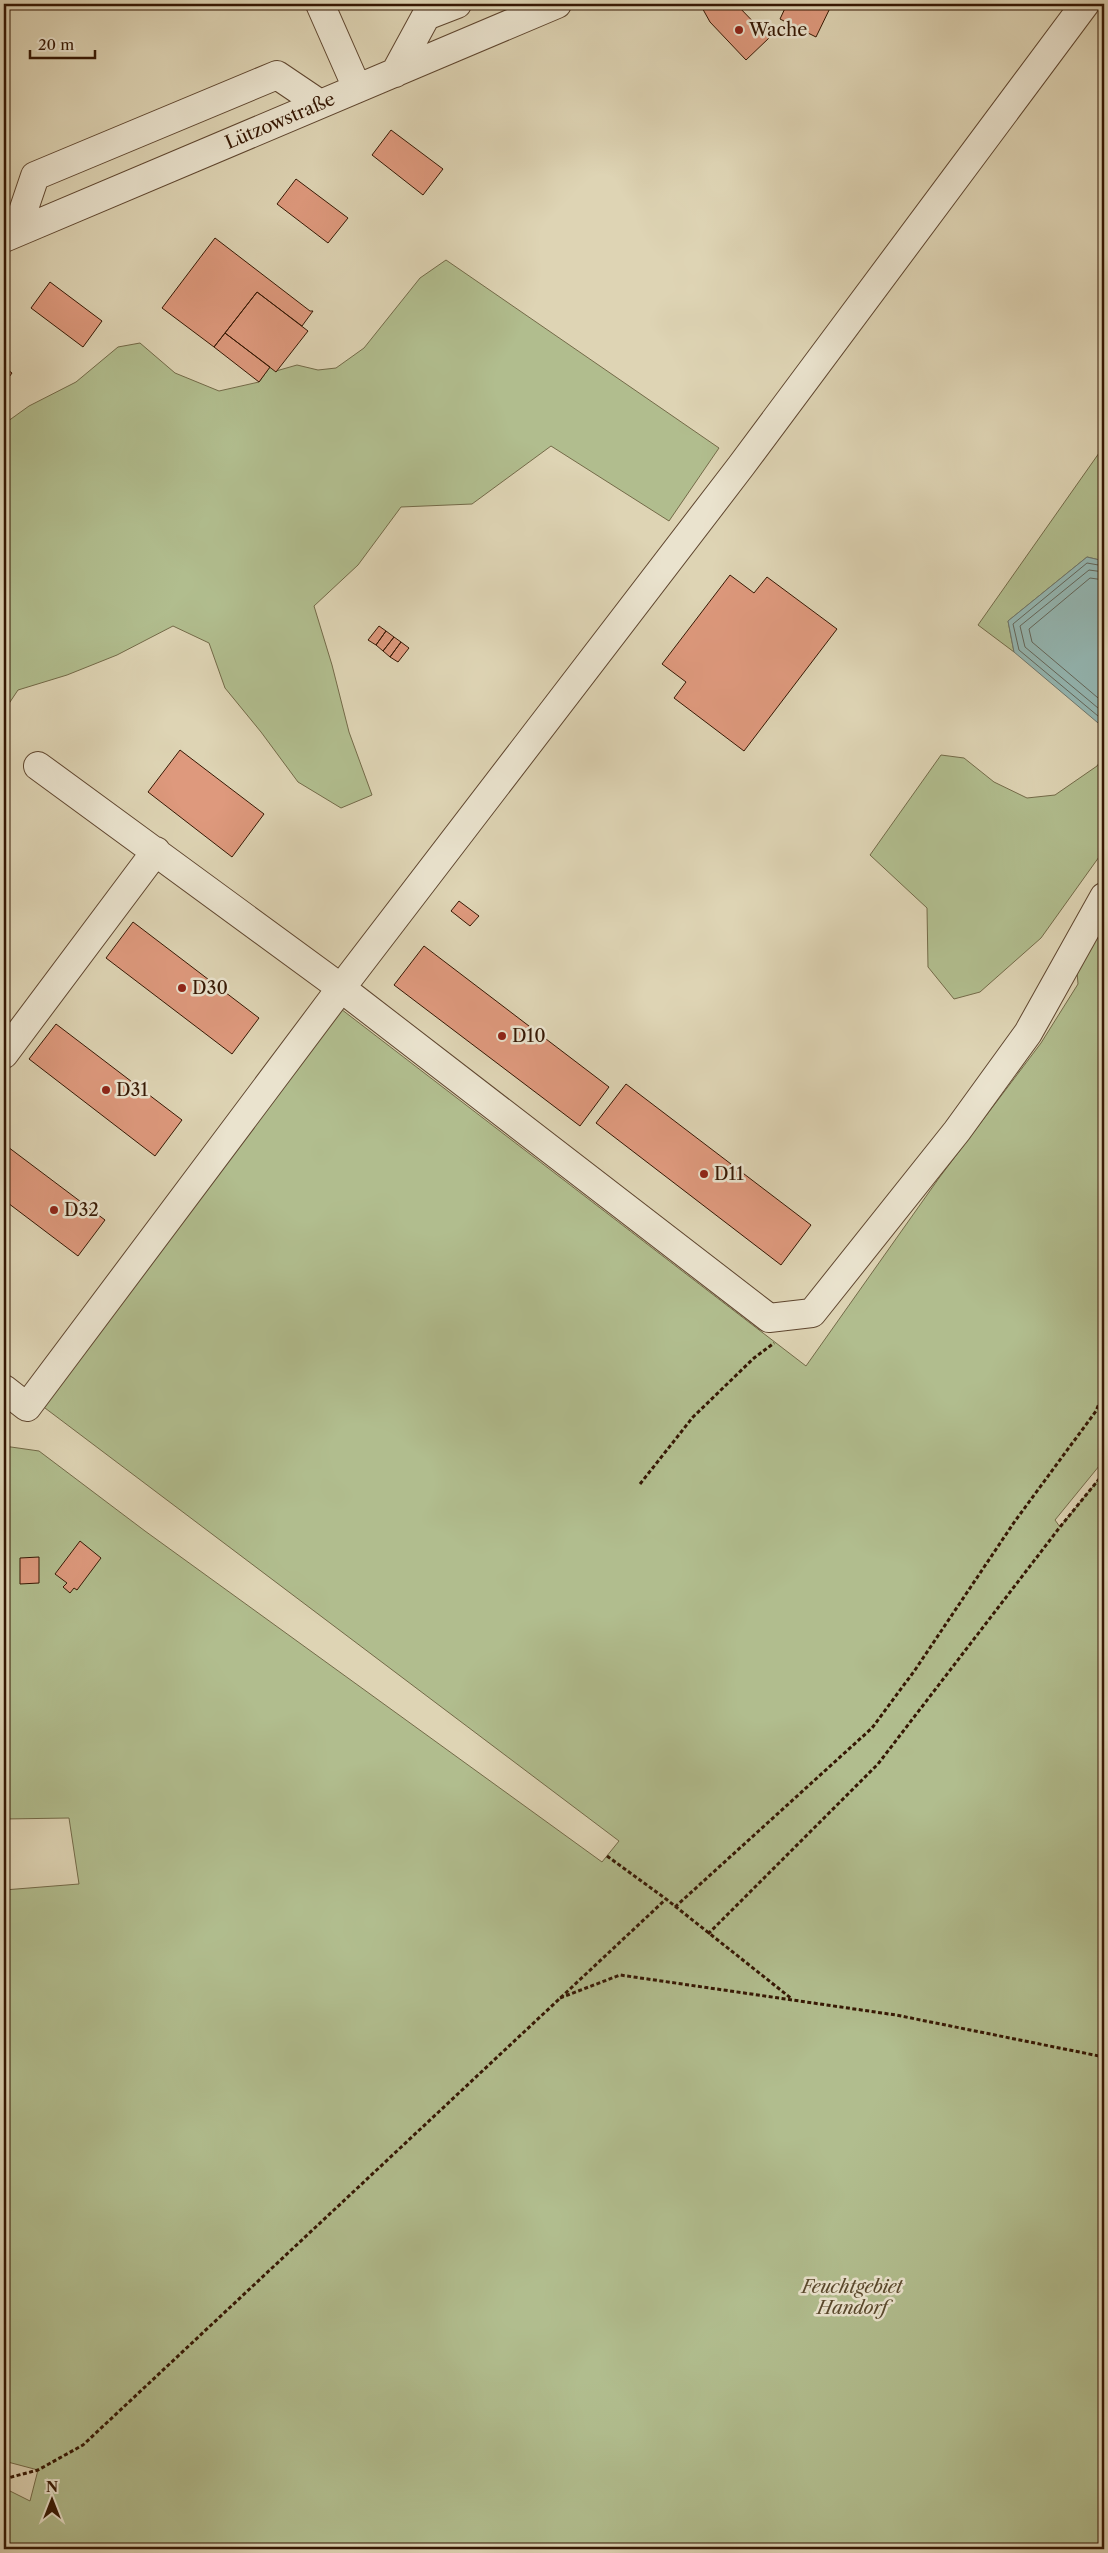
<svg xmlns="http://www.w3.org/2000/svg" width="1108" height="2553" font-family="'Libre Caslon Text',serif">
<style>
.green{fill:#b1bd8e;stroke:#736a48}
.water{fill:#94b7b3;stroke:#6e776d}
.lines{fill:none;stroke-linecap:round;stroke-linejoin:round}
.shore{stroke:#64675b;stroke-width:1}
.building{fill:#de997d;stroke:#351703}
.minor-casing{stroke:#5f462f;stroke-width:30}
.path{stroke:#351703;stroke-width:3;stroke-dasharray:4 2.5;stroke-linecap:butt}
.minor{stroke:#eae3ce;stroke-width:28}
.poi-dot{fill:#8f2418;stroke:#eae3ce;stroke-width:2}
.labels{text-anchor:middle;dominant-baseline:central;stroke-width:5;stroke-linejoin:round;paint-order:stroke}
.poi-label{font-size:18px;fill:#351703;stroke:#eae3ce;text-anchor:start}
.street-label{font-size:18px;fill:#351703;stroke:#eae3ce}
.park-label{font-size:18px;font-style:italic;fill:#5a492d;stroke:#eae3ce}
</style>
<rect width="100%" height="100%" fill="#ded4b4"/>
<filter id="stains"><feTurbulence type="fractalNoise" baseFrequency=".004" numOctaves="4"/><feColorMatrix values="0 0 0 0 .2 0 0 0 0 .09 0 0 0 0 .02 0 0 0 .5 -.17"/></filter>
<radialGradient id="worn" r=".72"><stop offset=".6" stop-color="#630" stop-opacity="0"/><stop offset="1" stop-color="#630" stop-opacity=".3"/></radialGradient>
<!-- green -->
<path class="green" d="M 446,260 L 719,448 L 669,521 L 551,446 L 472,504 L 401,507 L 358,565 L 314,606 L 332,665 L 349,732 L 372,795 L 341,808 L 298,782 L 261,732 L 225,688 L 209,643 L 173,626 L 117,655 L 67,675 L 18,690 L 4,711 L 4,424 L 29,406 L 76,382 L 118,347 L 140,343 L 175,373 L 219,391 L 259,382 L 270,367 L 276,371 L 297,365 L 318,370 L 336,368 L 364,348 L 420,278 Z
M 1104,446 L 1104,561 L 1087,557 L 1008,621 L 1014,652 L 978,625 Z
M 941,755 L 964,758 L 994,782 L 1027,798 L 1055,795 L 1097,766 L 1104,756 L 1104,850 L 1041,938 L 980,992 L 954,999 L 928,967 L 927,908 L 870,855 Z
M 1104,897 L 1104,1460 L 1055,1520 L 1060,1527 L 1104,1473 L 1104,2549 L 4,2549 L 4,2488 L 30,2501 L 38,2470 L 4,2461 L 4,1890 L 79,1884 L 69,1818 L 4,1819 L 4,1446 L 39,1451 L 145,1531 L 602,1862 L 619,1841 L 41,1405 L 341,1009 L 806,1366 L 939,1178 L 1041,1043 L 1078,984 L 1075,947 Z"/>
<!-- water -->
<path class="water" d="M 1087,557 L 1104,561 L 1104,728 L 1014,652 L 1008,621 Z"/>
<g class="lines">
<!-- shore -->
<path class="shore" d="M 1104,566 L 1087,563 L 1013,624 L 1019,650 L 1104,721
M 1104,572 L 1089,570 L 1020,626 L 1025,647 L 1104,713
M 1104,580 L 1090,578 L 1029,629 L 1032,642 L 1104,703"/>
</g>
<!-- building -->
<path class="building" d="M 700,4 L 736,4 L 769,38 L 746,60 L 710,22 Z
M 787,4 L 832,4 L 816,37 L 780,19 Z
M 391,130 L 443,169 L 423,195 L 372,155 Z
M 296,179 L 348,218 L 328,243 L 277,204 Z
M 215,238 L 310,311 L 313,311 L 302,326 L 257,292 L 214,347 L 162,308 Z
M 50,282 L 102,321 L 83,347 L 31,308 Z
M 257,292 L 308,331 L 276,372 L 225,333 Z
M 225,333 L 270,367 L 259,382 L 214,347 Z
M 4,367 L 12,373 L 4,384 Z
M 730,575 L 754,593 L 767,577 L 837,629 L 744,751 L 674,698 L 686,682 L 662,664 Z
M 379,626 L 386,631 L 376,645 L 368,640 Z
M 386,631 L 394,637 L 383,651 L 376,645 Z
M 394,637 L 401,642 L 390,657 L 383,651 Z
M 401,642 L 409,648 L 398,662 L 390,657 Z
M 180,750 L 264,814 L 232,857 L 148,792 Z
M 459,901 L 479,916 L 470,926 L 451,911 Z
M 133,922 L 259,1018 L 232,1054 L 106,958 Z
M 424,946 L 609,1087 L 580,1126 L 394,985 Z
M 56,1024 L 182,1120 L 155,1156 L 29,1059 Z
M 626,1084 L 811,1225 L 781,1265 L 596,1123 Z
M 4,1144 L 105,1220 L 78,1256 L 4,1200 Z
M 80,1541 L 101,1558 L 77,1590 L 74,1588 L 70,1593 L 63,1587 L 67,1583 L 55,1574 Z
M 39,1557 L 39,1583 L 20,1584 L 20,1558 Z"/>
<g class="lines">
<defs>
<path id="minor" d="M 320,4 L 357,88
M 395,73 L 426,16 L 457,4
M 16,232 L 35,176 L 277,75 L 320,104
M 4,238 L 557,4
M 38,766 L 341,988 L 769,1318 L 812,1313 L 957,1131 L 1028,1033 L 1104,897
M 4,1054 L 156,851
M 4,1389 L 27,1407 L 341,988 L 741,466 L 1085,4"/>
</defs>
<!-- minor casing -->
<use href="#minor" class="minor-casing"/>
<!-- path -->
<path class="path" d="M 640,1484 L 693,1417 L 754,1358 L 774,1343
M 607,1856 L 666,1899
M 675,1907 L 872,1728 L 915,1670 L 1015,1521 L 1096,1411 L 1104,1392
M 708,1934 L 878,1764 L 1060,1527 L 1104,1473
M 560,1998 L 620,1975 L 896,2015 L 1104,2057
M 4,2479 L 38,2470 L 83,2445 L 666,1899 L 792,1999"/>
<!-- minor -->
<use href="#minor" class="minor"/>
</g>
<!-- markers -->
<g class="poi-dot">
<circle cx="739" cy="30" r="5"/>
<circle cx="182" cy="988" r="5"/>
<circle cx="502" cy="1036" r="5"/>
<circle cx="106" cy="1090" r="5"/>
<circle cx="704" cy="1174" r="5"/>
<circle cx="54" cy="1210" r="5"/>
</g>
<g class="labels">
<!-- poi labels -->
<g class="poi-label">
<text x="749" y="30">Wache</text>
<text x="192" y="988">D30</text>
<text x="512" y="1036">D10</text>
<text x="116" y="1090">D31</text>
<text x="714" y="1174">D11</text>
<text x="64" y="1210">D32</text>
</g>
<!-- street labels -->
<g class="street-label">
<text transform="translate(280 121) rotate(-23)">Lützowstraße</text>
</g>
<!-- park labels -->
<g class="park-label">
<text x="852" y="2287">Feuchtgebiet<tspan x="852" dy="21">Handorf</tspan></text>
</g>
</g>
<!-- margin -->
<rect width="1108" height="2553" fill="none" stroke="#ded4b4" stroke-width="20"/>
<rect x="5" y="5" width="1098" height="2543" fill="none" stroke="#351703" stroke-width="2.5"/>
<rect x="10" y="10" width="1088" height="2533" fill="none" stroke="#351703"/>
<!-- north arrow -->
<g transform="translate(52 2500)" stroke="#eae3ce" stroke-width="4" paint-order="stroke">
<path d="M0-4L9 19L0 12L-9 19Z" fill="#351703"/>
<text y="-8" font-size="14" font-weight="bold" text-anchor="middle" fill="#351703">N</text>
</g>
<!-- scale -->
<path d="M30 50v8h65v-8" fill="none" stroke="#351703" stroke-width="2.5"/>
<text x="38" y="50" font-size="15" fill="#351703" stroke="#eae3ce" stroke-width="4" paint-order="stroke">20 m</text>
<rect width="100%" height="100%" filter="url(#stains)"/>
<rect width="100%" height="100%" fill="url(#worn)"/>
</svg>
